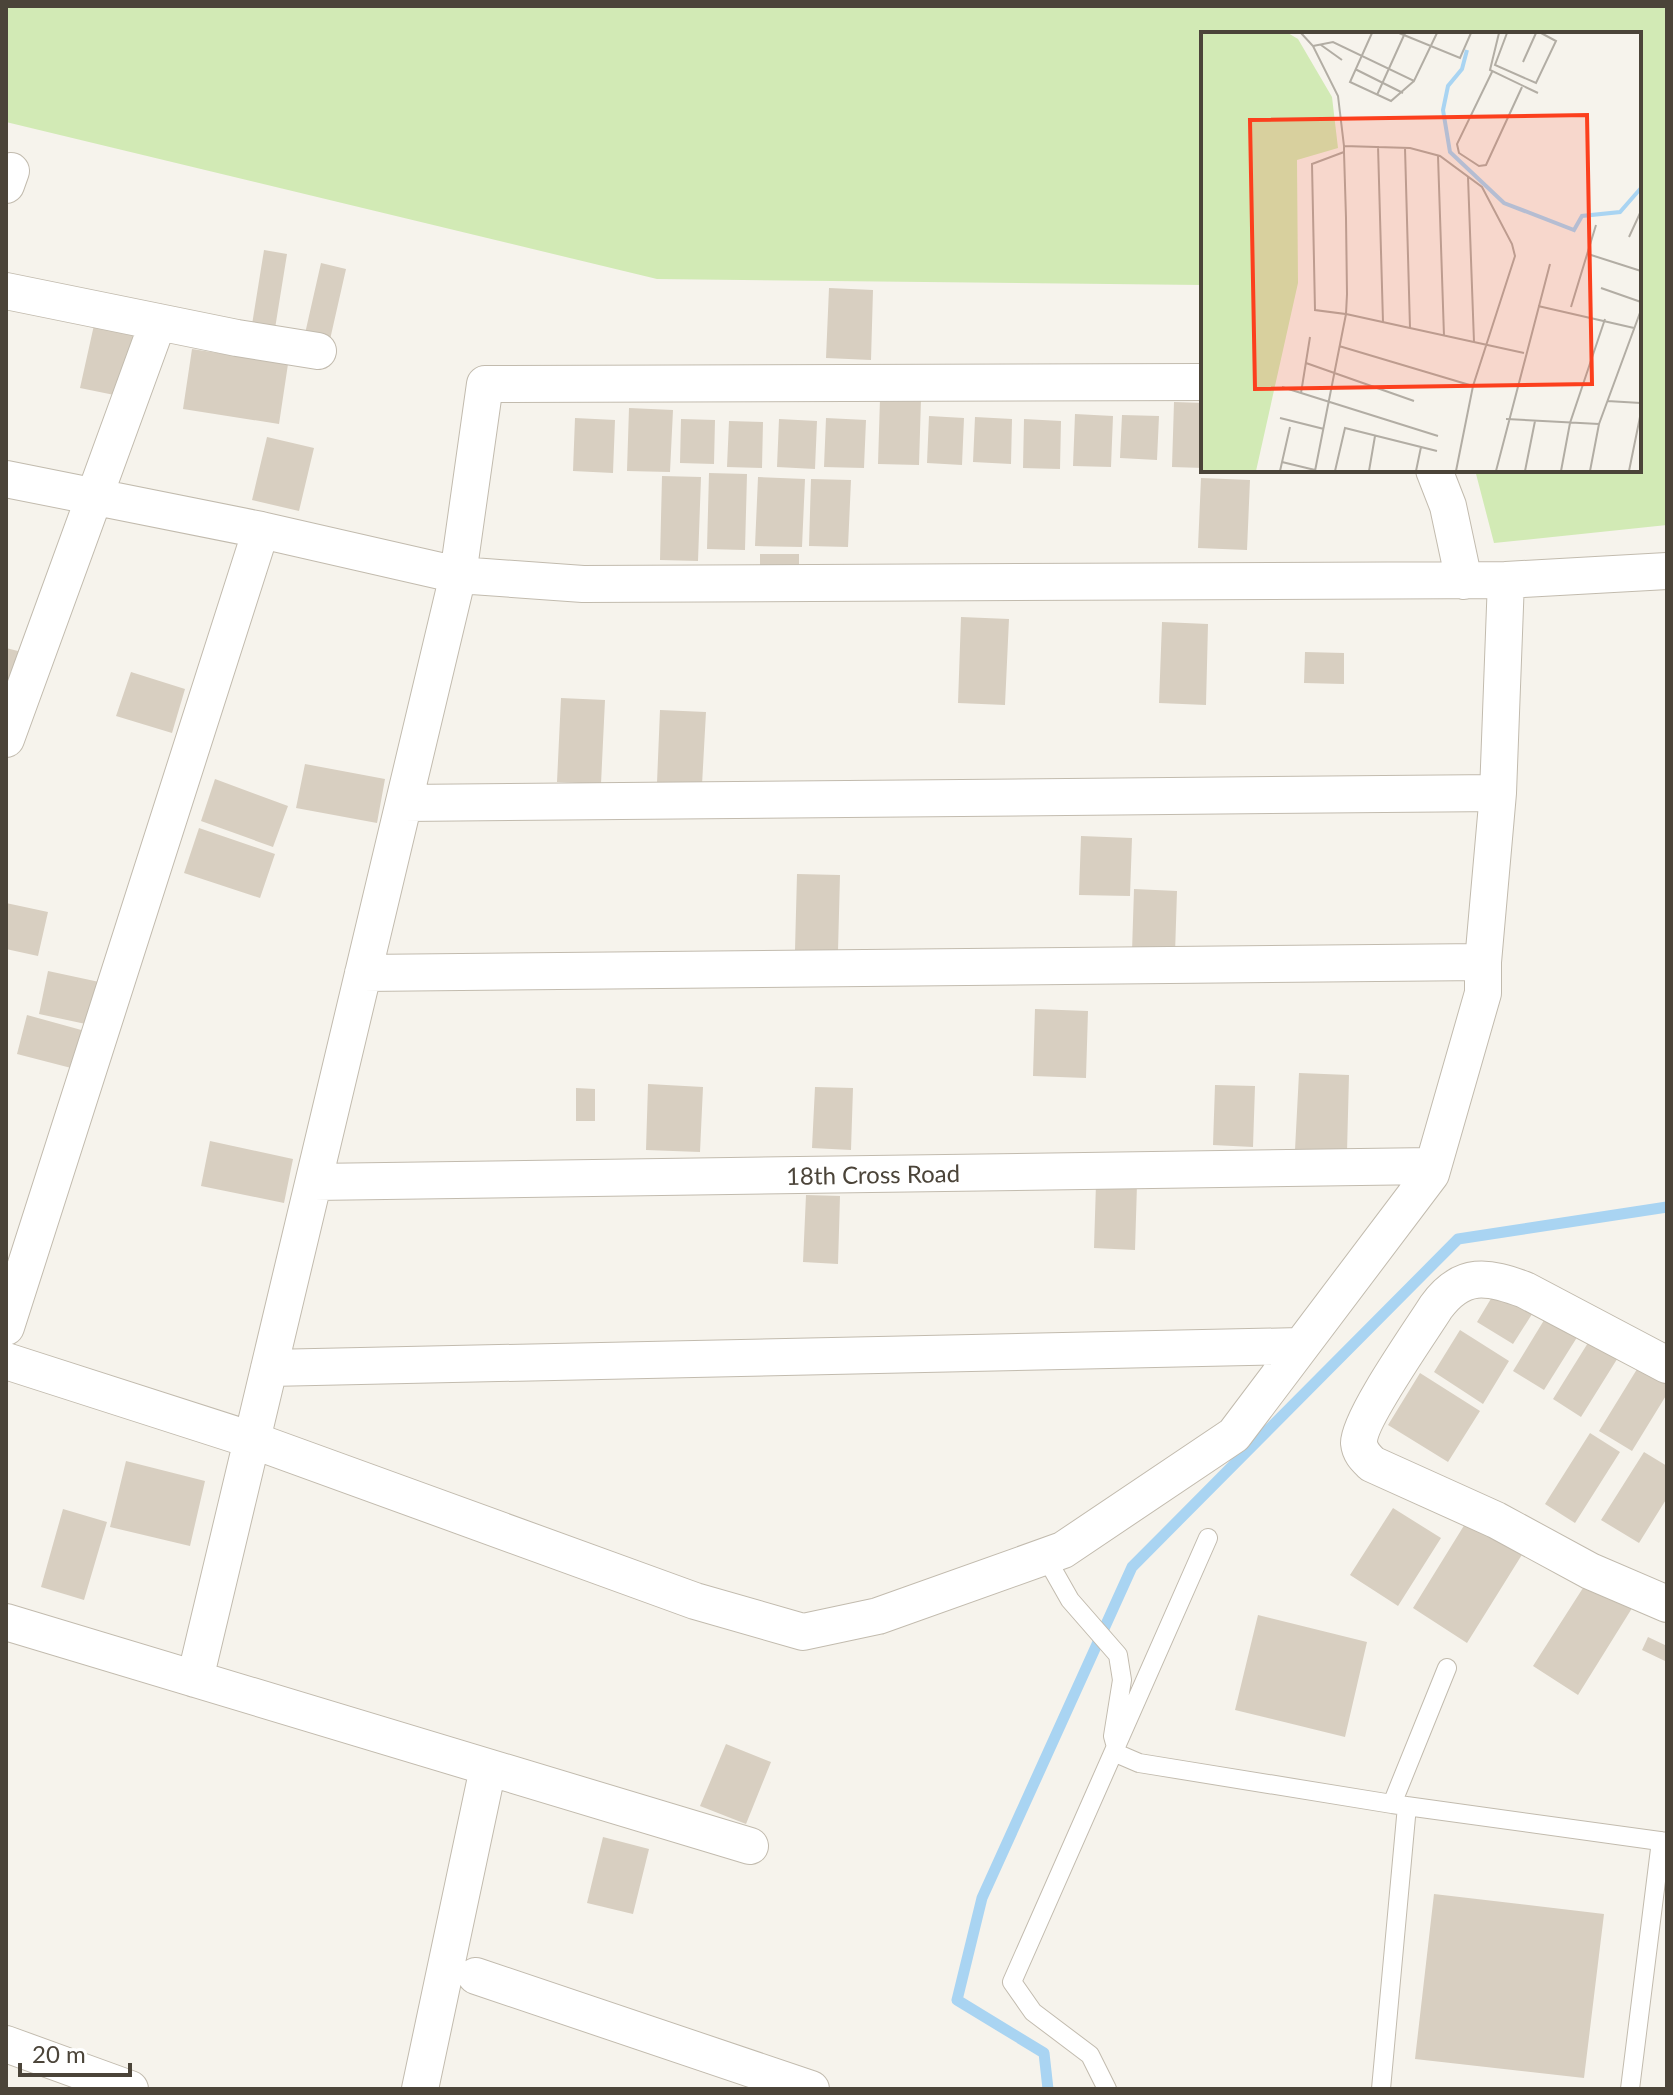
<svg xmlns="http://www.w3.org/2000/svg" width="1673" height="2095" font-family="Lato,sans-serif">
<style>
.green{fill:#d2eab5}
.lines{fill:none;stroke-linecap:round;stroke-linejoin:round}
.stream{stroke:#a9d4f2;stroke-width:11}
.building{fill:#d8cfc1}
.service-casing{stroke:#c2bbae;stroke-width:20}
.minor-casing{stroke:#c2bbae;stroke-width:38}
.service{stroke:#fff;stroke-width:18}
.minor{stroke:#fff;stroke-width:36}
.labels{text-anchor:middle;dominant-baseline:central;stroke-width:8;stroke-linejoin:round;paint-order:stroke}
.street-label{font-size:24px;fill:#4b4439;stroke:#fff}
.inset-river{fill:none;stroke:#a9d4f2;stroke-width:4}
.inset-road{fill:none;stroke:#b2ada4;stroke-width:2}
.view{fill:#fc3f1d;fill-opacity:0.15;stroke:#fc3f1d;stroke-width:4}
.inset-edge{fill:none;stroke:#4b4439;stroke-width:4}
</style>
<rect width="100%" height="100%" fill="#f6f3ec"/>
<!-- green -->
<path class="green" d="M 6,6 L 1667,6 L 1667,525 L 1494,543 L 1475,470 L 1639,470 L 1639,34 L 1203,34 L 1203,285 L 657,279 L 6,122 Z"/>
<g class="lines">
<!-- stream -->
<path class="stream" d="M 1048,2089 L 1044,2053 L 957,2000 L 982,1898 L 1132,1567 L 1458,1239 L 1667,1207"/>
</g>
<!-- building -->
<path class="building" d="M 264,250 L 287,254 L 273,341 L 250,337 Z
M 321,263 L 346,269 L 329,344 L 304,338 Z
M 829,288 L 873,290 L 871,360 L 826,358 Z
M 94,325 L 143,335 L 129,398 L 80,388 Z
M 192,349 L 288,364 L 279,424 L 183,409 Z
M 880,398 L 921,399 L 919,465 L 878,464 Z
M 1174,402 L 1203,403 L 1203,468 L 1172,467 Z
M 629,408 L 673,410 L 670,472 L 627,471 Z
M 1075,414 L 1113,416 L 1111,467 L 1073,466 Z
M 1122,415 L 1159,416 L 1157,460 L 1120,458 Z
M 929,416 L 964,418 L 962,465 L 927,463 Z
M 975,417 L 1012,419 L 1011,464 L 973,462 Z
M 575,418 L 615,420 L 613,473 L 573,471 Z
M 826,418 L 866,420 L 864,468 L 824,467 Z
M 681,419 L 715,420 L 714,464 L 680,463 Z
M 779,419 L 817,421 L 815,469 L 777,467 Z
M 1024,419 L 1061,421 L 1060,469 L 1023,468 Z
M 729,421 L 763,422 L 762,468 L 727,467 Z
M 267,437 L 314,448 L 299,511 L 252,500 Z
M 709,473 L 747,474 L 745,550 L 707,549 Z
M 662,476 L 701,477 L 698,561 L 660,560 Z
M 758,477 L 805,479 L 802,547 L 755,546 Z
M 1201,478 L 1250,480 L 1247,550 L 1198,548 Z
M 811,479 L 851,480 L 848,547 L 809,546 Z
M 760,554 L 799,554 L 799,572 L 760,571 Z
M 961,617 L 1009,619 L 1005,705 L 958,703 Z
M 1162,622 L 1208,624 L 1206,705 L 1159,703 Z
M 6,648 L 22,652 L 6,692 Z
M 1305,652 L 1344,653 L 1344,684 L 1304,683 Z
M 131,672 L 185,689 L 172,733 L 116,716 Z
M 561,698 L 605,700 L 601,784 L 557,782 Z
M 660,710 L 706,712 L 702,785 L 657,783 Z
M 305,764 L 385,779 L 377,823 L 296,808 Z
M 215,779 L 288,806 L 273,847 L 201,821 Z
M 199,828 L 275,854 L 260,898 L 184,873 Z
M 1081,836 L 1132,838 L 1130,896 L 1079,895 Z
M 797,874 L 840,875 L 838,951 L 795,950 Z
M 1134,889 L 1177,891 L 1175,954 L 1132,952 Z
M 6,903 L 48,912 L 38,956 L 6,949 Z
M 48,971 L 104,983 L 95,1026 L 39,1014 Z
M 1035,1009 L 1088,1011 L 1086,1078 L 1033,1076 Z
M 27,1015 L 85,1031 L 75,1069 L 17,1054 Z
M 1299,1073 L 1349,1075 L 1347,1152 L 1295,1150 Z
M 648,1084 L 703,1087 L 700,1152 L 646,1150 Z
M 1215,1085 L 1255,1086 L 1253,1147 L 1213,1145 Z
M 815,1087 L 853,1088 L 851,1150 L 812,1148 Z
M 576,1088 L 595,1089 L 595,1121 L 576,1121 Z
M 210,1141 L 293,1159 L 284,1203 L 201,1186 Z
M 1096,1183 L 1137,1184 L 1135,1250 L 1094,1248 Z
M 806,1195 L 840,1196 L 838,1264 L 803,1262 Z
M 1498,1287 L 1534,1311 L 1513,1344 L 1477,1322 Z
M 1549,1312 L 1581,1331 L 1544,1390 L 1513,1371 Z
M 1460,1330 L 1509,1361 L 1483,1404 L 1434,1372 Z
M 1591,1338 L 1619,1356 L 1581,1417 L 1553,1399 Z
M 1642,1361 L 1667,1377 L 1667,1394 L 1632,1451 L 1599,1431 Z
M 1420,1373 L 1480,1411 L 1448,1462 L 1388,1425 Z
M 1590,1433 L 1620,1452 L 1575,1523 L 1545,1504 Z
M 1644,1452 L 1667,1466 L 1667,1498 L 1639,1543 L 1601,1520 Z
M 126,1461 L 205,1481 L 190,1546 L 110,1527 Z
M 1393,1508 L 1441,1538 L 1398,1606 L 1350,1575 Z
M 63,1509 L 107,1522 L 84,1600 L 41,1587 Z
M 1473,1511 L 1528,1545 L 1467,1643 L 1413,1608 Z
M 1590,1577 L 1634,1605 L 1578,1695 L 1533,1666 Z
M 1258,1615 L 1367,1642 L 1345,1737 L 1235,1710 Z
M 1648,1637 L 1667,1646 L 1665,1661 L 1642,1650 Z
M 726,1744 L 771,1762 L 746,1824 L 700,1806 Z
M 603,1837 L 649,1849 L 633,1914 L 587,1903 Z
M 1434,1894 L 1604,1914 L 1584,2078 L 1415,2059 Z"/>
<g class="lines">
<defs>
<path id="service" d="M 1045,1556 L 1070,1600 L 1118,1655 L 1122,1680 L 1113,1736 L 1118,1754 L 1139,1763 L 1392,1804 L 1667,1842
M 1392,1804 L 1447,1668
M 1107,2089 L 1090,2055 L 1033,2012 L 1012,1982 L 1208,1538
M 1381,2089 L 1407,1806
M 1630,2089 L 1661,1841"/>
<path id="minor" d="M 6,185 L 11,171
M 6,291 L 237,338 L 318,351
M 1203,382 L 485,384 L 458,575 L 583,584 L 1506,580
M 1434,470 L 1448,506 L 1464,581
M 6,479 L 261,530 L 458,575 L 195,1679
M 6,739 L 158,322
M 404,803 L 1498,793
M 363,973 L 1483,962
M 314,1182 L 1432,1166
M 6,1327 L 261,530
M 6,1361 L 252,1440 L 695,1601 L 803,1632 L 878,1616 L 1063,1550 L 1234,1435 L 1431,1174 L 1483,993 L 1483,962 L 1498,793 L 1506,580 L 1667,571
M 1667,1365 L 1525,1290 C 1488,1276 1462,1271 1436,1307 C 1421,1331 1358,1420 1359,1443 C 1360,1453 1366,1458 1372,1464 L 1496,1520 L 1590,1571 L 1667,1604
M 269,1368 L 1300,1346
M 6,1622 L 750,1846
M 476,1976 L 811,2089
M 6,2044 L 130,2089
M 420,2089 L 488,1768"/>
</defs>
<!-- service casing -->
<use href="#service" class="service-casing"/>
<!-- minor casing -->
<use href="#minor" class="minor-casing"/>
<!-- service -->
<use href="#service" class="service"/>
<!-- minor -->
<use href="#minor" class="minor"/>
</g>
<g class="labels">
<!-- street labels -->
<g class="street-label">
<text transform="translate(873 1174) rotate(-1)">18th Cross Road</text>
</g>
</g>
<!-- overview -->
<g transform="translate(1201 32)">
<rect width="440" height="440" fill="#f6f3ec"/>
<path d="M 0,1 L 87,1 L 97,7 L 131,65 L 137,116 L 96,128 L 97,251 L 55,439 L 0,439 Z" fill="#d2eab5"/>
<path class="inset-river" d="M 266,18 L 261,37 L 247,54 L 242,78 L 249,120 L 303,171 L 373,198 L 381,184 L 419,180 L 440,156"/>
<path class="inset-road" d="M 100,1 L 112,14 L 137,64 L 143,114 L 209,116 L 239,124 L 281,155 L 311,212 L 314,224 L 272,354 L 255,439M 171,1 L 149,50 L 190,69 L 213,49M 198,1 L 259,26 L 270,1M 298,1 L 289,38 L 337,61M 306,1 L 294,33 L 335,51 L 355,9 L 340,1M 120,13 L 141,28M 112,14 L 132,10 L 213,49 L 236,1M 322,30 L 335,1M 154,37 L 202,61M 291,40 L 256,112 L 258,121 L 278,134 L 285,133 L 321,55M 176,63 L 204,1M 143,114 L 143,120 L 145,186 L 146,262 L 145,282 L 114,278 L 111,132 L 143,120M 177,114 L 182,290M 204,116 L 209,296M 237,124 L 243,304M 267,145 L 273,310M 428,205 L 440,179M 387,222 L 440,239M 400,256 L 440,270M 337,274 L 433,296M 370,275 L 395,193M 138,314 L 272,354M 105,331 L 213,369M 81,355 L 237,404M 100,361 L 109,305M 406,369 L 440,371M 79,386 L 123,397M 305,387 L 398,392M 81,430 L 114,438M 79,439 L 89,395M 114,439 L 145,282 L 323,321M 134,439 L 144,396 L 236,419M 168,439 L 174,404M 215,439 L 220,415M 295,439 L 349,232M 324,439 L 334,389M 360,439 L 369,391 L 404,287M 389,439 L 398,392 L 440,278M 428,439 L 440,380"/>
<path class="view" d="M 386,83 L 391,352 L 54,357 L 49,88 Z"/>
<rect width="440" height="440" class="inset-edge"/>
</g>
<!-- border -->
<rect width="1673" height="2095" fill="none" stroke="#4b4439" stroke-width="16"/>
<!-- scale -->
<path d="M20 2063v12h110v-12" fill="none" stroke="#4b4439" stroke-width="4"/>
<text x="32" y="2063" font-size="24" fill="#4b4439" stroke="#ffffff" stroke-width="6" paint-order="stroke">20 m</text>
</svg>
